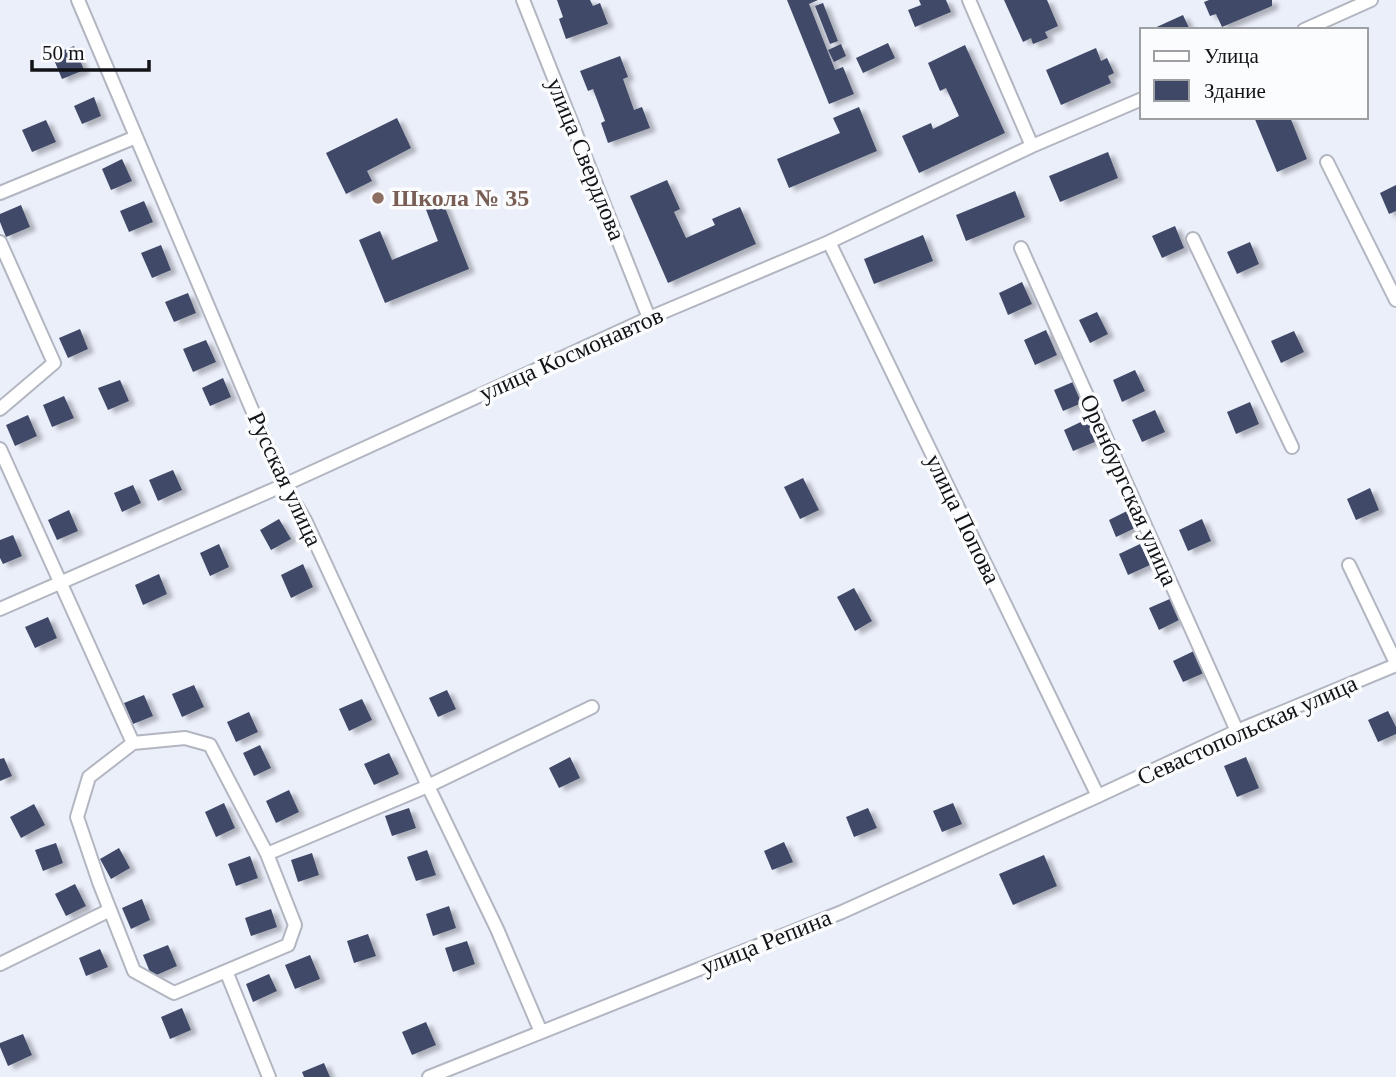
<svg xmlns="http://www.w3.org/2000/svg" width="1396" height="1077" font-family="'Times New Roman',serif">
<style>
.building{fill:#3f4967;filter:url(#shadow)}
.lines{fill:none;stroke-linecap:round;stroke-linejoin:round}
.minor-casing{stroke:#b2b6c0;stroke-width:16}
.minor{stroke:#fff;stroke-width:12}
.education-dot{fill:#8d6e63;stroke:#fbfcfe;stroke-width:2.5}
.labels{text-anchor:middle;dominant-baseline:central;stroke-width:7;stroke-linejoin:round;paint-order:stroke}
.street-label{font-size:24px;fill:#121317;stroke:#fbfcfe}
.education-label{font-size:24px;font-weight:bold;fill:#785e54;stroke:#fbfcfe;text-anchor:start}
</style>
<defs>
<filter id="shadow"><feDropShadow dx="6" dy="3.5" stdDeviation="2" flood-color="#0004"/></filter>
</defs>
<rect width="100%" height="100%" fill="#ebeffa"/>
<!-- building -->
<path class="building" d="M 557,0 L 590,0 L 593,6 L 600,3 L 608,24 L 566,39 L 559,19 L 563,17 Z
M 787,0 L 818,0 L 809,4 L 835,70 L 843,67 L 854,94 L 829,104 Z
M 919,0 L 946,0 L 951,12 L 915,27 L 908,10 L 921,5 Z
M 1004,0 L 1047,0 L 1058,26 L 1045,32 L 1048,38 L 1033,44 L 1031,38 L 1023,42 Z
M 1209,0 L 1272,0 L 1272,6 L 1222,27 L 1216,14 L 1210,16 L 1204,2 Z
M 823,3 L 838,41 L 830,44 L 815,6 Z
M 1183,15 L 1190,30 L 1150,30 Z
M 888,43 L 895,58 L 863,73 L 856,58 Z
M 841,44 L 846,56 L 834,62 L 828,50 Z
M 965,45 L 1005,133 L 919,173 L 902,136 L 931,123 L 933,129 L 959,116 L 946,88 L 940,91 L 928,63 Z
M 74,46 L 84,70 L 62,79 L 52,55 Z
M 1096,48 L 1101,61 L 1107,58 L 1114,73 L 1108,76 L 1111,83 L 1061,105 L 1046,70 Z
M 620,56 L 628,77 L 623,79 L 634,110 L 642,107 L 650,128 L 608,143 L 601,123 L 605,121 L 593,89 L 588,91 L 580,71 Z
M 94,97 L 101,116 L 82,124 L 74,106 Z
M 859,107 L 877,151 L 789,188 L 777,159 L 840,133 L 833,118 Z
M 1254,117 L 1290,117 L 1307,159 L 1277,172 Z
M 397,118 L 411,148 L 367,171 L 372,181 L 346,194 L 326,153 Z
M 46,120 L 56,142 L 32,152 L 22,130 Z
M 1108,152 L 1118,178 L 1060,202 L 1049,176 Z
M 122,159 L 132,181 L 111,190 L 102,169 Z
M 667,180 L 680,209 L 674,212 L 686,238 L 715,225 L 712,219 L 740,207 L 756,244 L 668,283 L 630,196 Z
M 1396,185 L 1396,211 L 1389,214 L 1380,193 Z
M 1015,191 L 1025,217 L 966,241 L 956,215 Z
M 442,200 L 469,269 L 385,303 L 359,240 L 380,231 L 392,260 L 438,241 L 425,207 Z
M 144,201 L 153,222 L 129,232 L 120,211 Z
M 21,205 L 30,227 L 6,237 L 0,222 L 0,214 Z
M 1175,226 L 1184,248 L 1162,258 L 1152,236 Z
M 923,235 L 933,261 L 874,284 L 864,259 Z
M 1250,242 L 1259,264 L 1237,274 L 1227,252 Z
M 161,245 L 171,270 L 152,278 L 141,253 Z
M 1022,282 L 1032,304 L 1008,315 L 999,293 Z
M 188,293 L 196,313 L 174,322 L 165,302 Z
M 1097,312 L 1108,334 L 1090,343 L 1079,320 Z
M 80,329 L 88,349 L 68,358 L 59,338 Z
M 1046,330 L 1057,355 L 1035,365 L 1024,340 Z
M 1294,331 L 1304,352 L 1281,363 L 1271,341 Z
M 206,340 L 216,362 L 193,372 L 183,349 Z
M 1135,370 L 1145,391 L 1122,402 L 1113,380 Z
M 223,378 L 231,397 L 210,406 L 202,388 Z
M 120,380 L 129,401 L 108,410 L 98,388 Z
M 1073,382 L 1082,403 L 1063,411 L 1054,390 Z
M 64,396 L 74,418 L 52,427 L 43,405 Z
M 1250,402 L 1259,424 L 1236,434 L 1227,412 Z
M 1155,410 L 1165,432 L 1142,442 L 1132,420 Z
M 28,415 L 37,436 L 15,446 L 6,425 Z
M 1087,419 L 1097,441 L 1073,451 L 1064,430 Z
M 173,470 L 182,490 L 158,501 L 149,480 Z
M 803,478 L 819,510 L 800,519 L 784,487 Z
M 133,485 L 141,503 L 122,512 L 114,493 Z
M 1370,488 L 1379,510 L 1356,520 L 1347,499 Z
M 69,510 L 78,531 L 57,540 L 48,520 Z
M 1127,511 L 1135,528 L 1116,537 L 1109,520 Z
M 279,519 L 291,539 L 271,550 L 260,530 Z
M 1202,519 L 1211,541 L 1188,551 L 1179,530 Z
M 13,535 L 22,556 L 3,564 L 0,558 L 0,540 Z
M 219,544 L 229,567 L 210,576 L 200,553 Z
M 1140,544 L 1150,565 L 1128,575 L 1119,554 Z
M 303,564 L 313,587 L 291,598 L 281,575 Z
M 159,574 L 167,594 L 143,605 L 135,585 Z
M 854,588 L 872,621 L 855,631 L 837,597 Z
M 1172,598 L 1181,619 L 1159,630 L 1149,608 Z
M 48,617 L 57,638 L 35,648 L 25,627 Z
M 1196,650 L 1206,672 L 1183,682 L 1173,661 Z
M 194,685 L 204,707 L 182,717 L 172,694 Z
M 447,690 L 456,709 L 438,717 L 429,698 Z
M 144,695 L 153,716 L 133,724 L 124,703 Z
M 362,699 L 372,720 L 349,731 L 339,709 Z
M 1388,711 L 1396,727 L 1396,734 L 1378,742 L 1368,720 Z
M 249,712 L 258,732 L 236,742 L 227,722 Z
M 260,745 L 271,768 L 254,776 L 243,753 Z
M 389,753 L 399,774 L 374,785 L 364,764 Z
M 570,757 L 580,778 L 559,788 L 549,768 Z
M 1246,757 L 1259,788 L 1237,797 L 1224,766 Z
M 4,758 L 12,776 L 0,781 L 0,759 Z
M 289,790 L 299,812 L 276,823 L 266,801 Z
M 224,803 L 235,828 L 216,837 L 205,812 Z
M 953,803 L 962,824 L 942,832 L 933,811 Z
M 34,804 L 45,825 L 21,838 L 10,817 Z
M 409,808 L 416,828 L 392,836 L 385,816 Z
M 868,808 L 877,828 L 854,837 L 846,817 Z
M 784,842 L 793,862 L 772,870 L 764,851 Z
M 56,843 L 63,863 L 43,871 L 35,850 Z
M 119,848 L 130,868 L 111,879 L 100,859 Z
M 427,850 L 436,875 L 416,881 L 407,857 Z
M 312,853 L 319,875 L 298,882 L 291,860 Z
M 1044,855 L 1057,886 L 1013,905 L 999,874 Z
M 250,856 L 258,878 L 236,886 L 228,864 Z
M 75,884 L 86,906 L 66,916 L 55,894 Z
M 142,899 L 150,920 L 131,929 L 122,908 Z
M 449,906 L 456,928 L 433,936 L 426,914 Z
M 271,909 L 277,927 L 251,936 L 245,918 Z
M 368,934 L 376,956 L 354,963 L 347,941 Z
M 467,941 L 475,964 L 453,972 L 445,948 Z
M 168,945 L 177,966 L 152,977 L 143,955 Z
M 100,949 L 108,967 L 86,976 L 79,958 Z
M 310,955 L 320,979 L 295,989 L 285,965 Z
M 269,974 L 277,991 L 253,1002 L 246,984 Z
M 182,1008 L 191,1030 L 170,1039 L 161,1017 Z
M 426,1022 L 436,1045 L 412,1055 L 402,1032 Z
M 23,1034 L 32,1055 L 8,1066 L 0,1047 L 0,1043 Z
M 324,1063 L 330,1077 L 304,1077 L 302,1072 Z"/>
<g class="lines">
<defs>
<path id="minor" d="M 78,0 L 284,485 L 305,520 L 428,786 L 592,707
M 523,0 L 649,318
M 969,0 L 1032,146
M 1304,30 L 1371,0
M 1327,162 L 1396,300
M 0,193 L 136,137
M 1193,239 L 1292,447
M 0,242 L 54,363 L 0,409
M 829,242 L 1098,796
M 1021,248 L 1237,731
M 0,449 L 133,743 L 89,777 L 77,817 L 99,882 L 134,971 L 174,993 L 288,945 L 295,925 L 267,854 L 428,786 L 497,929 L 541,1032
M 1349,565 L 1396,663
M 0,609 L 284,485 L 649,318 L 829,242 L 1032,146 L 1142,99
M 133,743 L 185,738 L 210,745 L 267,854
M 0,964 L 110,910
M 226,971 L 269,1077
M 429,1077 L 842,912 L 1098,796 L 1237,731 L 1396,665"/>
</defs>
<!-- minor casing -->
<use href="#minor" class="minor-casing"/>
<!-- minor -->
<use href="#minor" class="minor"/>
</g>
<!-- markers -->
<circle class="education-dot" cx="378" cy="198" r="7"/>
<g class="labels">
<!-- street labels -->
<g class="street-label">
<text transform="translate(586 159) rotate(68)">улица Свердлова</text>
<text transform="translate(571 354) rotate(-24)">улица Космонавтов</text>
<text transform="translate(285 479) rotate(65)">Русская улица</text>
<text transform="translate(1129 490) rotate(66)">Оренбургская улица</text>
<text transform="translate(963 519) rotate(64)">улица Попова</text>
<text transform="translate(1247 730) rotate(-24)">Севастопольская улица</text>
<text transform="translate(766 942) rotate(-22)">улица Репина</text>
</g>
<!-- education labels -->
<g class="education-label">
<text x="392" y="198">Школа № 35</text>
</g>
</g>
<!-- legend -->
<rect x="1140" y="28" width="228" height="91" fill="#fbfcfe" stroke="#9e9fa2" stroke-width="2"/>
<rect x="1154" y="51" width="35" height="10" fill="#ffffff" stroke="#9e9fa2" stroke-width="2"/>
<text x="1204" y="63" font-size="21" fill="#121317">Улица</text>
<rect x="1154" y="80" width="35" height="21" fill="#3f4967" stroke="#9e9fa2" stroke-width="2"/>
<text x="1204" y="98" font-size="21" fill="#121317">Здание</text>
<!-- scale -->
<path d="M32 60v10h117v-10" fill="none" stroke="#121317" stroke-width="3.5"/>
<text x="42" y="60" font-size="21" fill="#121317" stroke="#fbfcfe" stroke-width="5" paint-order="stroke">50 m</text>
</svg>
